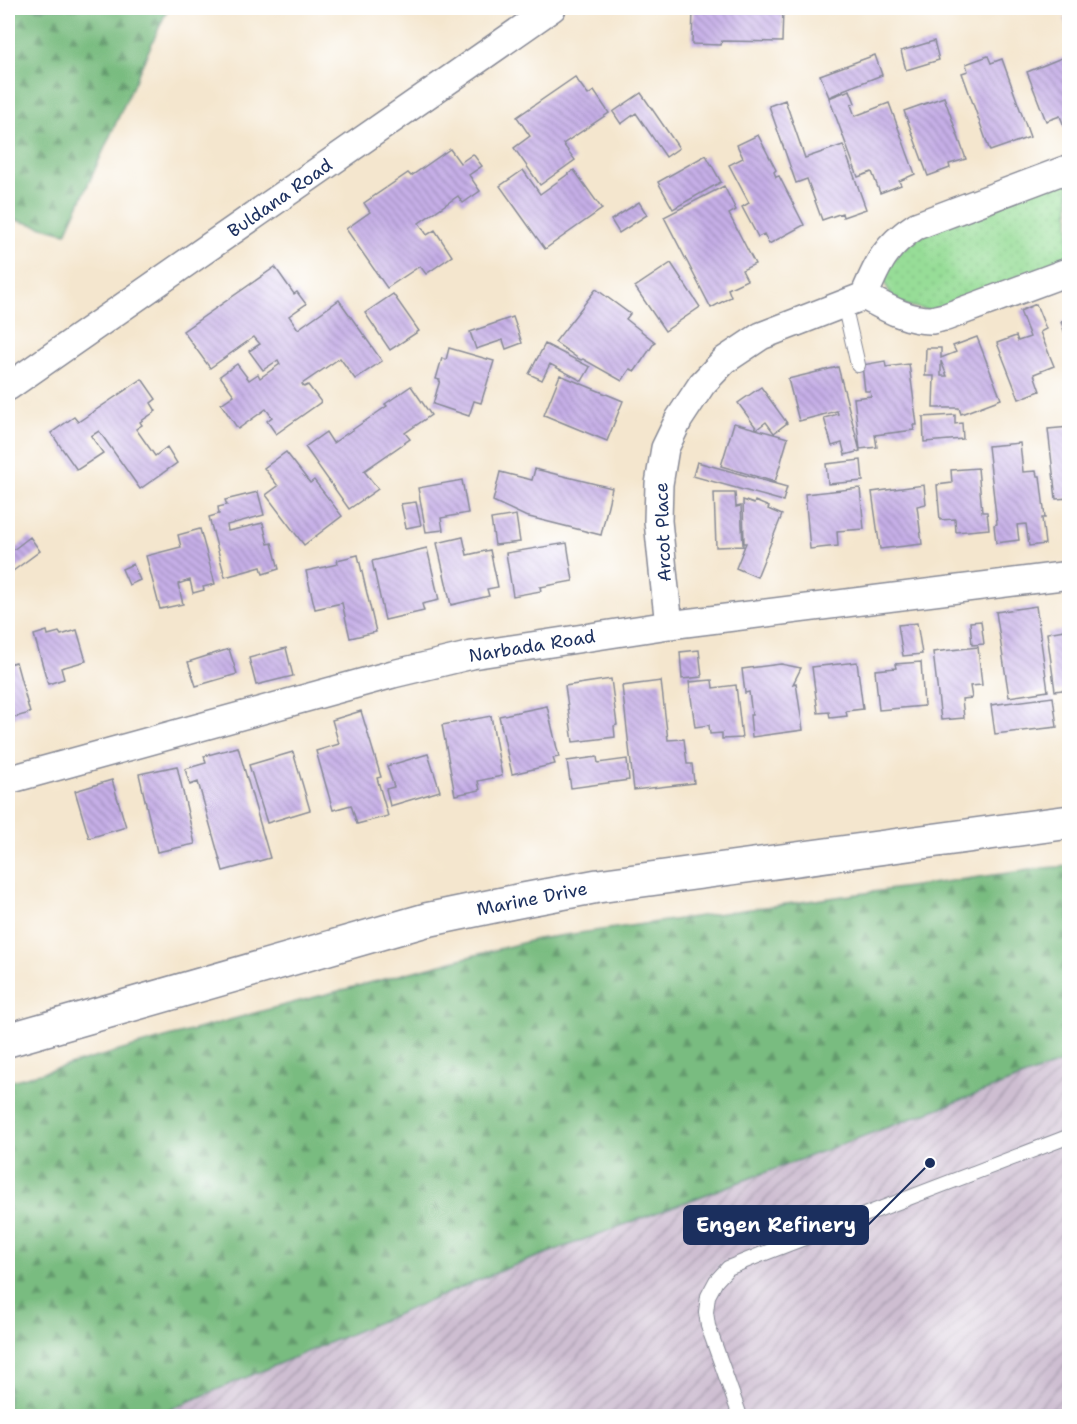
<svg xmlns="http://www.w3.org/2000/svg" width="1077" height="1424" font-family="'Shantell Sans',sans-serif">
<style>
.industrial{fill:url(#industrial-furrows)}
.grass{fill:url(#grass-dots);stroke:#59867a;stroke-width:1.5}
.forest{fill:url(#forest-firs);stroke:#4a766f;stroke-width:1.5}
.building{fill:url(#building-back-hatch);fill-rule:evenodd}
.lines{fill:none;stroke-linecap:round;stroke-linejoin:round}
.service-casing{stroke:#888a96;stroke-width:16}
.minor-casing{stroke:#888a96;stroke-width:30}
.tertiary-casing{stroke:#888a96;stroke-width:36}
.service{stroke:#fff;stroke-width:14}
.minor{stroke:#fff;stroke-width:27}
.tertiary{stroke:#fff;stroke-width:33}
.labels{text-anchor:middle;dominant-baseline:central;stroke-width:5;stroke-linejoin:round;paint-order:stroke}
.street-label{font-size:18px;fill:#1b2f5e;stroke:#fff}
.leader{fill:none;stroke:#1b2f5e;stroke-width:2}
.callout-dot{fill:#1b2f5e;stroke:#fff;stroke-width:2}
.callout{fill:#1b2f5e;stroke:#1b2f5e;stroke-width:2}
.callout-label{font-size:20px;text-anchor:middle;font-weight:bold;fill:#fff}
</style>
<defs>
<pattern id="industrial-furrows" width="10" height="10" patternUnits="userSpaceOnUse" patternTransform="scale(1.5)"><rect width="10" height="10" fill="#cebed1"/><path d="M-1 1l2-2M0 10L10 0M9 11l2-2" fill="none" stroke="#a69bad"/></pattern>
<pattern id="grass-dots" width="8" height="8" patternUnits="userSpaceOnUse" patternTransform="scale(1.5)"><rect width="8" height="8" fill="#97dd97"/><path d="M2 2h.1M6 6h.1" fill="none" stroke="#82be85" stroke-width="1.8" stroke-linecap="round"/></pattern>
<pattern id="forest-firs" width="22" height="20" patternUnits="userSpaceOnUse" patternTransform="scale(1.5)"><rect width="22" height="20" fill="#79bc80"/><path d="M5 1l3.5 6h-7zM16 11l3.5 6h-7z" fill="#62996c"/></pattern>
<pattern id="building-back-hatch" width="6" height="6" patternUnits="userSpaceOnUse" patternTransform="scale(1.5)"><rect width="6" height="6" fill="#c6afe7"/><path d="M-1 5l2 2M0 0l6 6M5-1l2 2" fill="none" stroke="#a08fbe"/></pattern>
</defs>
<rect width="100%" height="100%" fill="#fff"/>
<filter id="ink" filterUnits="userSpaceOnUse"><feTurbulence type="fractalNoise" baseFrequency=".0167" numOctaves="2"/><feDisplacementMap in="SourceGraphic" scale="12" xChannelSelector="R" yChannelSelector="G"/><feConvolveMatrix kernelMatrix="1 2 1 2 8 2 1 2 1" color-interpolation-filters="sRGB"/></filter>
<filter id="wash" filterUnits="userSpaceOnUse"><feTurbulence type="fractalNoise" baseFrequency=".008" numOctaves="4" result="noise"/><feDisplacementMap in="SourceGraphic" scale="24" xChannelSelector="R" yChannelSelector="G"/><feGaussianBlur stdDeviation="1.35" result="paint"/><feColorMatrix in="noise" values="0 0 0 0 0 0 0 0 0 0 0 0 0 0 0 0 0 1.4 0 .05"/><feComposite in="paint" operator="in"/></filter>
<g filter="url(#wash)">
<rect width="100%" height="100%" fill="#f4e6ce"/>
<!-- industrial -->
<path class="industrial" d="M 1069,1060 L 1069,1416 L 154,1416 L 510,1267 Z"/>
<!-- grass -->
<path class="grass" d="M 1069,175 L 1069,262 L 931,311 L 900,304 L 890,294 L 885,283 L 885,270 L 906,240 Z"/>
<!-- forest -->
<path class="forest" d="M 8,8 L 168,8 L 66,233 L 8,218 Z
M 1069,866 L 1069,1060 L 510,1267 L 154,1416 L 8,1416 L 8,1082 L 262,1011 L 537,939 L 1044,868 Z"/>
<g id="blocks">
<!-- building -->
<path class="building" d="M 693,8 L 783,8 L 782,42 L 722,41 L 721,45 L 692,44 Z
M 1070,8 L 1070,34 L 1069,34 L 1064,19 L 1068,17 L 1065,10 Z
M 934,41 L 939,60 L 906,70 L 901,51 Z
M 875,55 L 882,75 L 843,90 L 843,91 L 829,97 L 820,75 Z
M 988,56 L 991,63 L 1002,59 L 1030,137 L 990,151 L 962,73 L 968,71 L 966,64 Z
M 1064,57 L 1068,67 L 1070,66 L 1070,123 L 1064,126 L 1060,116 L 1046,121 L 1027,72 Z
M 575,77 L 588,95 L 594,91 L 609,113 L 563,144 L 575,160 L 540,185 L 514,148 L 530,136 L 517,117 Z
M 850,90 L 855,103 L 851,105 L 855,116 L 889,103 L 915,174 L 899,181 L 901,185 L 880,193 L 872,172 L 858,177 L 829,98 Z
M 641,93 L 679,148 L 666,157 L 636,113 L 621,124 L 613,112 Z
M 944,97 L 966,159 L 949,164 L 950,168 L 928,176 L 904,111 Z
M 785,100 L 805,158 L 843,145 L 866,209 L 843,217 L 842,213 L 822,220 L 807,179 L 796,183 L 769,106 Z
M 758,135 L 776,170 L 774,172 L 776,177 L 779,176 L 804,225 L 769,244 L 764,234 L 758,237 L 742,207 L 749,203 L 729,165 L 743,158 L 737,145 Z
M 450,149 L 460,163 L 473,154 L 482,166 L 469,175 L 480,191 L 463,203 L 458,196 L 419,223 L 427,235 L 435,230 L 452,256 L 426,274 L 420,266 L 387,288 L 346,229 L 370,212 L 364,203 L 408,173 L 411,176 Z
M 706,155 L 721,182 L 673,209 L 658,182 Z
M 523,170 L 540,194 L 574,170 L 602,209 L 545,249 L 500,186 Z
M 724,186 L 736,210 L 729,214 L 755,264 L 742,270 L 747,280 L 728,289 L 731,297 L 711,308 L 664,217 Z
M 639,202 L 647,215 L 619,233 L 611,220 Z
M 671,263 L 700,307 L 665,331 L 635,287 Z
M 275,267 L 294,294 L 297,292 L 306,304 L 289,316 L 298,329 L 339,300 L 382,361 L 355,379 L 340,358 L 302,384 L 304,387 L 308,385 L 321,402 L 276,434 L 267,421 L 272,417 L 266,409 L 238,429 L 221,404 L 234,395 L 220,376 L 237,364 L 249,380 L 258,374 L 260,378 L 280,364 L 278,360 L 263,370 L 249,351 L 260,344 L 254,337 L 210,368 L 183,331 Z
M 596,289 L 630,314 L 626,319 L 655,342 L 635,371 L 630,369 L 622,381 L 583,359 L 581,360 L 579,359 L 555,342 Z
M 393,294 L 419,331 L 390,350 L 365,313 Z
M 1036,304 L 1046,329 L 1040,332 L 1054,366 L 1034,374 L 1040,391 L 1019,399 L 997,343 L 1016,336 L 1018,341 L 1030,337 L 1020,311 Z
M 513,317 L 522,343 L 506,349 L 503,340 L 476,349 L 470,332 Z
M 1070,319 L 1070,345 L 1069,345 L 1061,322 Z
M 977,337 L 1001,399 L 961,414 L 959,408 L 933,408 L 934,376 L 925,376 L 926,348 L 941,348 L 941,358 L 956,352 L 953,346 ZM 941,361 L 947,376 L 941,376 Z
M 545,344 L 590,367 L 582,381 L 550,364 L 542,380 L 529,374 Z
M 449,348 L 494,361 L 481,403 L 474,401 L 469,416 L 433,404 L 440,380 L 436,379 L 442,358 L 446,360 Z
M 885,361 L 886,367 L 909,364 L 917,425 L 913,425 L 914,430 L 875,435 L 877,447 L 860,449 L 854,398 L 871,396 L 870,391 L 865,391 L 862,365 Z
M 838,367 L 860,451 L 845,455 L 842,443 L 832,446 L 824,418 L 838,414 L 837,411 L 799,421 L 788,379 Z
M 560,375 L 623,401 L 607,441 L 544,415 Z
M 142,379 L 156,399 L 151,403 L 156,411 L 140,422 L 142,425 L 136,429 L 155,456 L 167,447 L 177,463 L 140,489 L 99,431 L 91,436 L 103,453 L 77,470 L 51,433 L 74,417 L 78,422 Z
M 411,386 L 431,415 L 405,433 L 410,439 L 364,471 L 378,489 L 349,509 L 305,447 L 326,432 L 333,443 L 387,406 L 385,404 Z
M 761,387 L 787,423 L 774,433 L 766,422 L 757,429 L 738,403 Z
M 955,415 L 955,424 L 962,423 L 963,439 L 924,442 L 923,417 Z
M 734,423 L 788,438 L 775,482 L 721,466 Z
M 1070,427 L 1070,498 L 1056,499 L 1048,429 Z
M 1020,443 L 1023,472 L 1036,471 L 1037,476 L 1040,476 L 1045,518 L 1042,518 L 1045,544 L 1029,546 L 1026,524 L 1017,525 L 1019,540 L 996,543 L 994,525 L 997,524 L 988,446 Z
M 286,452 L 310,483 L 314,480 L 342,516 L 304,545 L 266,495 L 278,486 L 264,468 Z
M 861,460 L 863,481 L 828,484 L 826,464 Z
M 697,462 L 787,487 L 783,501 L 693,476 Z
M 978,468 L 982,512 L 987,512 L 989,529 L 956,532 L 955,519 L 940,520 L 937,485 L 952,483 L 951,470 Z
M 535,469 L 612,488 L 601,535 L 525,516 L 493,501 L 500,472 L 532,480 Z
M 462,480 L 468,513 L 441,518 L 443,530 L 426,532 L 418,488 Z
M 924,485 L 926,504 L 917,506 L 922,544 L 880,549 L 872,492 Z
M 860,488 L 864,529 L 837,531 L 838,546 L 810,549 L 805,494 Z
M 258,492 L 264,515 L 227,525 L 228,531 L 263,523 L 268,544 L 272,543 L 279,569 L 263,574 L 261,567 L 225,577 L 209,517 L 219,514 L 218,507 L 227,505 L 225,500 Z
M 714,493 L 735,493 L 736,507 L 741,506 L 743,546 L 716,547 Z
M 743,500 L 754,504 L 755,501 L 769,507 L 768,509 L 782,515 L 757,577 L 736,568 L 746,543 L 744,543 Z
M 416,502 L 421,525 L 406,528 L 401,504 Z
M 516,515 L 520,542 L 495,545 L 491,519 Z
M 200,529 L 215,584 L 203,587 L 204,590 L 193,593 L 190,580 L 178,584 L 183,604 L 160,609 L 146,556 L 181,547 L 178,535 Z
M 30,537 L 40,551 L 13,571 L 8,563 L 8,554 Z
M 463,537 L 467,555 L 490,550 L 498,587 L 487,589 L 489,596 L 451,605 L 437,543 Z
M 567,543 L 573,581 L 540,587 L 541,591 L 513,596 L 506,553 Z
M 427,548 L 439,600 L 422,604 L 424,611 L 385,620 L 372,561 Z
M 358,555 L 376,632 L 350,638 L 342,603 L 315,609 L 306,571 L 338,564 L 337,560 Z
M 133,564 L 140,580 L 129,585 L 122,569 Z
M 1036,606 L 1048,691 L 1009,697 L 996,612 Z
M 981,621 L 984,644 L 972,645 L 970,622 Z
M 917,623 L 922,654 L 903,656 L 898,625 Z
M 1070,629 L 1070,689 L 1055,691 L 1047,633 Z
M 77,630 L 86,661 L 61,668 L 64,679 L 48,684 L 34,635 L 47,631 L 48,635 L 59,632 L 61,635 Z
M 978,647 L 982,685 L 970,686 L 972,698 L 962,699 L 964,718 L 941,720 L 933,652 Z
M 286,648 L 293,676 L 256,685 L 249,658 Z
M 229,649 L 237,674 L 196,686 L 188,662 Z
M 699,650 L 702,677 L 682,679 L 680,652 Z
M 16,662 L 30,713 L 8,719 L 8,664 Z
M 857,662 L 863,709 L 846,711 L 847,716 L 830,718 L 829,712 L 818,713 L 812,667 Z
M 921,662 L 924,706 L 879,710 L 875,670 L 896,668 L 895,664 Z
M 781,664 L 801,668 L 793,684 L 796,683 L 803,730 L 752,737 L 750,715 L 752,715 L 749,692 L 745,693 L 742,669 Z
M 611,679 L 617,725 L 614,726 L 615,737 L 573,742 L 565,686 Z
M 712,680 L 713,688 L 736,685 L 742,738 L 722,739 L 722,733 L 710,734 L 709,725 L 695,727 L 689,682 Z
M 661,681 L 668,740 L 684,739 L 687,764 L 692,764 L 694,783 L 634,790 L 622,686 Z
M 1053,697 L 1057,727 L 995,734 L 991,705 Z
M 547,706 L 559,757 L 553,758 L 555,764 L 512,774 L 499,716 Z
M 361,711 L 381,777 L 377,778 L 388,816 L 357,824 L 351,805 L 333,810 L 316,751 L 339,744 L 332,720 Z
M 491,716 L 502,776 L 478,781 L 480,790 L 455,795 L 442,725 Z
M 238,747 L 270,858 L 223,871 L 198,782 L 190,785 L 185,769 L 206,763 L 204,756 Z
M 293,752 L 310,810 L 267,823 L 249,765 Z
M 428,754 L 440,791 L 390,806 L 386,789 L 394,787 L 387,766 Z
M 597,757 L 598,763 L 627,759 L 629,780 L 571,788 L 567,761 Z
M 177,766 L 195,844 L 157,852 L 139,774 Z
M 112,780 L 126,827 L 89,838 L 75,791 Z"/>
</g>
</g>
<g filter="url(#ink)">
<use href="#blocks" fill-opacity="0" stroke="#888a96" stroke-width="1.5"/>
<g class="lines">
<defs>
<path id="service" d="M 844,304 L 858,365
M 740,1416 L 708,1326 L 706,1312 L 708,1296 L 716,1281 L 728,1268 L 760,1255 L 1070,1136"/>
<path id="minor" d="M 864,296 C 885,307 908,321 932,320 C 937,319 942,317 946,317 L 1070,271
M 8,387 L 552,8
M 669,625 L 664,580 L 658,521 L 659,484 L 665,448 L 679,419 L 702,384 L 725,360 L 761,336 L 864,296 C 878,263 885,246 916,226 L 1070,168
M 8,780 L 393,674 L 472,655 L 669,625 L 1070,575"/>
<path id="tertiary" d="M 8,1040 L 426,920 L 518,901 L 598,886 L 1070,822"/>
</defs>
<!-- service casing -->
<use href="#service" class="service-casing"/>
<!-- minor casing -->
<use href="#minor" class="minor-casing"/>
<!-- tertiary casing -->
<use href="#tertiary" class="tertiary-casing"/>
<!-- service -->
<use href="#service" class="service"/>
<!-- minor -->
<use href="#minor" class="minor"/>
<!-- tertiary -->
<use href="#tertiary" class="tertiary"/>
</g>
</g>
<g class="labels">
<!-- street labels -->
<g class="street-label">
<text transform="translate(280 198) rotate(-35)">Buldana Road</text>
<text transform="translate(663 532) rotate(-92)">Arcot Place</text>
<text transform="translate(532 646) rotate(-9)">Narbada Road</text>
<text transform="translate(532 899) rotate(-11)">Marine Drive</text>
</g>
</g>
<!-- callouts -->
<path class="leader" d="M930 1163L868 1225"/>
<circle class="callout-dot" cx="930" cy="1163" r="6"/>
<rect class="callout" x="684" y="1206" width="184" height="38" rx="6"/>
<g class="callout-label">
<text x="776" y="1232">Engen Refinery</text>
</g>
<!-- margin -->
<rect width="1077" height="1424" fill="none" stroke="#fff" stroke-width="30"/>
</svg>
